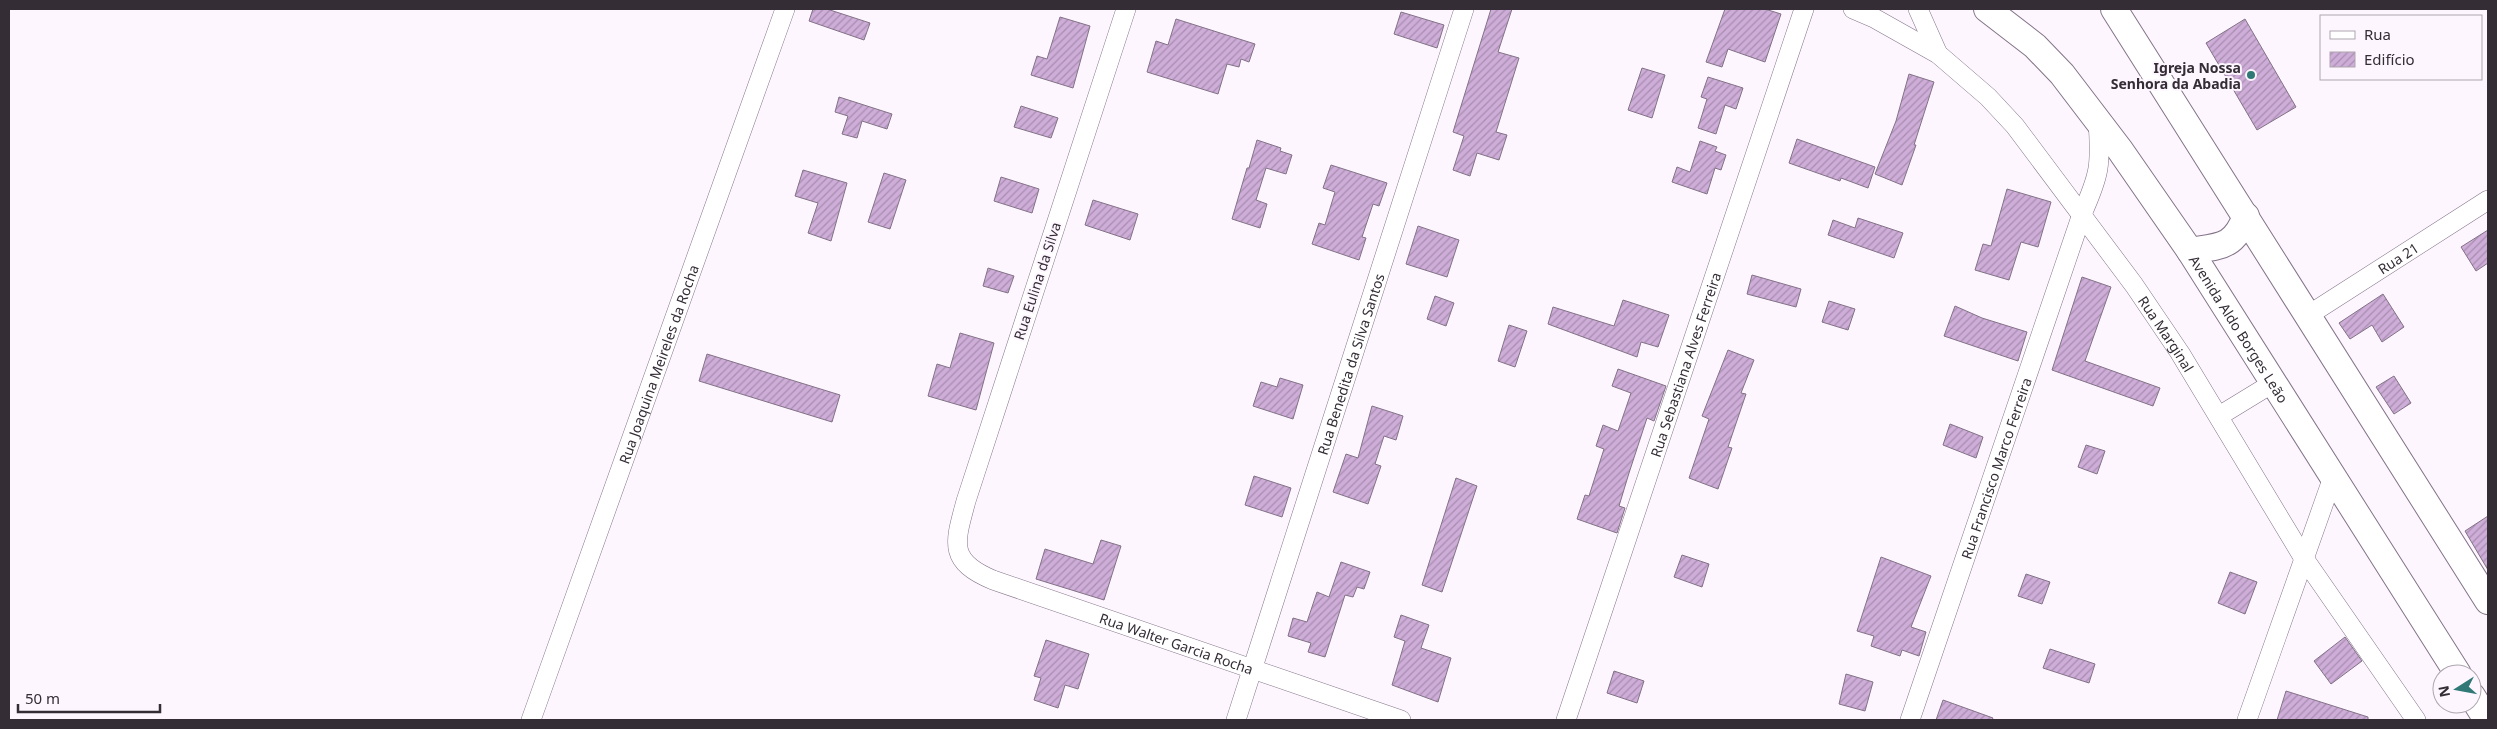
<svg xmlns="http://www.w3.org/2000/svg" width="2497" height="729" font-family="'Noto Sans',sans-serif">
<style>
.building{fill:url(#building-hatch);stroke:#827286}
.lines{fill:none;stroke-linecap:round;stroke-linejoin:round}
.street-casing{stroke:#847489;stroke-width:20}
.secondary-casing{stroke:#847489;stroke-width:28}
.street{stroke:#fff;stroke-width:19}
.secondary{stroke:#fff;stroke-width:26}
.poi-dot{fill:#307976;stroke:#fdf6ff;stroke-width:2}
.labels{text-anchor:middle;dominant-baseline:central;stroke-width:4;stroke-linejoin:round;paint-order:stroke}
.poi-label{font-size:14px;font-weight:bold;fill:#342d36;stroke:#fdf6ff;text-anchor:end}
.street-label{font-size:14px;fill:#342d36;stroke:#fdf6ff}
</style>
<defs>
<pattern id="building-hatch" width="6" height="6" patternUnits="userSpaceOnUse" patternTransform="scale(1.25)"><rect width="6" height="6" fill="#ceadd8"/><path d="M-1 1l2-2M0 6l6-6M5 7l2-2" fill="none" stroke="#a88db0"/></pattern>
</defs>
<rect width="100%" height="100%" fill="#fdf6ff"/>
<!-- building -->
<path class="building" d="M 813,9 L 827,9 L 870,23 L 864,40 L 809,21 Z
M 1491,9 L 1512,9 L 1498,52 L 1519,58 L 1496,132 L 1507,135 L 1499,160 L 1477,153 L 1470,176 L 1453,170 L 1464,136 L 1453,132 Z
M 1725,9 L 1765,9 L 1781,14 L 1765,62 L 1728,49 L 1722,67 L 1706,62 Z
M 1401,12 L 1444,25 L 1437,48 L 1394,34 Z
M 1060,17 L 1090,26 L 1073,88 L 1031,75 L 1037,56 L 1047,59 Z
M 1176,19 L 1255,44 L 1249,62 L 1241,59 L 1239,67 L 1227,64 L 1218,94 L 1147,72 L 1156,41 L 1168,45 Z
M 2245,19 L 2296,107 L 2257,130 L 2206,43 Z
M 1642,68 L 1665,75 L 1652,118 L 1628,110 Z
M 1909,74 L 1934,82 L 1914,145 L 1916,145 L 1902,185 L 1875,174 L 1896,121 Z
M 1708,77 L 1743,88 L 1736,109 L 1725,105 L 1716,134 L 1698,128 L 1707,99 L 1701,97 Z
M 839,97 L 892,114 L 887,129 L 862,121 L 857,138 L 842,134 L 848,116 L 835,112 Z
M 1021,106 L 1058,118 L 1051,138 L 1014,127 Z
M 1797,139 L 1875,167 L 1868,188 L 1841,178 L 1840,181 L 1789,163 Z
M 1257,140 L 1281,148 L 1280,151 L 1292,155 L 1286,174 L 1266,168 L 1256,200 L 1267,204 L 1260,228 L 1232,219 L 1247,168 L 1249,168 Z
M 1700,141 L 1717,147 L 1715,151 L 1726,155 L 1721,170 L 1715,168 L 1707,194 L 1672,182 L 1677,167 L 1690,172 Z
M 1331,165 L 1387,183 L 1379,206 L 1373,204 L 1362,237 L 1366,238 L 1359,260 L 1312,244 L 1319,223 L 1325,225 L 1335,192 L 1323,188 Z
M 803,170 L 847,183 L 831,241 L 808,233 L 818,203 L 795,196 Z
M 884,173 L 906,180 L 890,229 L 868,222 Z
M 1001,177 L 1039,189 L 1032,213 L 994,201 Z
M 2007,189 L 2051,202 L 2038,247 L 2021,242 L 2009,280 L 1975,270 L 1983,244 L 1991,246 Z
M 1093,200 L 1138,214 L 1130,240 L 1085,225 Z
M 1858,218 L 1903,233 L 1894,258 L 1828,235 L 1833,220 L 1855,228 Z
M 1418,226 L 1459,240 L 1447,277 L 1406,264 Z
M 2488,230 L 2488,263 L 2476,271 L 2461,247 Z
M 988,268 L 1014,276 L 1008,293 L 983,286 Z
M 1752,275 L 1801,289 L 1796,307 L 1747,294 Z
M 2082,277 L 2111,287 L 2085,361 L 2160,388 L 2153,406 L 2052,370 Z
M 2383,294 L 2404,327 L 2382,342 L 2372,325 L 2350,339 L 2339,323 Z
M 1435,296 L 1454,303 L 1446,326 L 1427,319 Z
M 1623,300 L 1669,315 L 1658,347 L 1641,342 L 1637,357 L 1548,324 L 1553,307 L 1614,326 Z
M 1829,301 L 1855,309 L 1848,330 L 1822,322 Z
M 1955,306 L 1982,318 L 2027,332 L 2018,361 L 1944,336 Z
M 1509,325 L 1527,331 L 1515,367 L 1498,361 Z
M 960,333 L 994,343 L 976,410 L 928,396 L 937,364 L 950,368 Z
M 1728,350 L 1754,360 L 1741,393 L 1746,394 L 1728,447 L 1732,448 L 1718,489 L 1689,478 L 1709,419 L 1702,416 Z
M 707,354 L 840,395 L 832,422 L 699,381 Z
M 1618,369 L 1666,386 L 1654,421 L 1647,418 L 1629,473 L 1619,506 L 1625,508 L 1617,533 L 1577,519 L 1585,495 L 1589,496 L 1604,449 L 1596,446 L 1603,425 L 1618,431 L 1631,393 L 1612,386 Z
M 2394,376 L 2411,403 L 2394,414 L 2376,387 Z
M 1280,378 L 1303,385 L 1293,419 L 1253,406 L 1261,382 L 1277,387 Z
M 1372,406 L 1403,416 L 1396,440 L 1384,436 L 1375,464 L 1381,466 L 1368,504 L 1333,492 L 1346,454 L 1358,458 Z
M 1950,424 L 1983,437 L 1976,458 L 1943,445 Z
M 2086,445 L 2105,451 L 2097,474 L 2078,467 Z
M 1254,476 L 1291,488 L 1282,517 L 1245,505 Z
M 1456,478 L 1477,486 L 1442,592 L 1422,585 Z
M 2488,516 L 2488,570 L 2465,531 Z
M 1101,540 L 1121,546 L 1104,600 L 1036,579 L 1045,549 L 1093,564 Z
M 1682,555 L 1709,564 L 1702,587 L 1674,577 Z
M 1881,557 L 1931,576 L 1911,627 L 1926,632 L 1919,656 L 1902,650 L 1900,656 L 1871,646 L 1874,636 L 1857,631 Z
M 1341,562 L 1370,572 L 1364,589 L 1357,587 L 1353,597 L 1345,595 L 1325,657 L 1308,652 L 1311,643 L 1288,636 L 1293,618 L 1307,622 L 1317,592 L 1329,597 Z
M 2230,572 L 2257,582 L 2245,614 L 2218,603 Z
M 2026,574 L 2050,582 L 2042,604 L 2018,596 Z
M 1401,615 L 1429,625 L 1421,648 L 1451,658 L 1438,702 L 1392,685 L 1405,641 L 1394,637 Z
M 2345,637 L 2362,661 L 2331,684 L 2314,661 Z
M 1046,640 L 1089,654 L 1078,689 L 1065,685 L 1058,708 L 1034,700 L 1041,678 L 1034,676 Z
M 2050,649 L 2095,664 L 2089,683 L 2043,668 Z
M 1614,671 L 1644,681 L 1637,703 L 1607,693 Z
M 1846,674 L 1873,682 L 1865,711 L 1839,704 Z
M 2286,691 L 2368,717 L 2368,720 L 2277,720 Z
M 1943,700 L 1993,718 L 1992,720 L 1936,720 Z"/>
<g class="lines">
<defs>
<g id="street">
<path id="s1" d="M 1126,9 L 966,501 C 955,542 947,561 993,580 L 1401,720"/>
<path id="s2" d="M 1853,9 L 1874,18 L 1938,54 L 1988,97 L 2015,126 L 2134,285 L 2180,353 L 2303,557 L 2416,720"/>
<path d="M 1918,9 L 1938,54"/>
<path id="s3" d="M 2307,316 L 2488,200"/>
<path d="M 2219,416 L 2273,383"/>
<path id="s4" d="M 531,720 L 785,9"/>
<path id="s5" d="M 1236,720 L 1464,9"/>
<path id="s6" d="M 1566,720 L 1804,9"/>
<path id="s7" d="M 1910,720 L 2082,214 C 2100,174 2101,165 2098,121"/>
<path d="M 2247,720 L 2333,477"/>
</g>
<g id="secondary">
<path id="s8" d="M 1987,9 L 2035,46 L 2062,74 L 2120,150 L 2190,251 L 2458,674"/>
<path d="M 2114,9 L 2488,601"/>
<path d="M 2190,251 C 2220,246 2234,248 2246,216"/>
<path d="M 2472,696 L 2487,720"/>
</g>
</defs>
<!-- street casing -->
<use href="#street" class="street-casing"/>
<!-- secondary casing -->
<use href="#secondary" class="secondary-casing"/>
<!-- street -->
<use href="#street" class="street"/>
<!-- secondary -->
<use href="#secondary" class="secondary"/>
</g>
<!-- markers -->
<circle class="poi-dot" cx="2251" cy="75" r="5"/>
<g class="labels">
<!-- poi labels -->
<g class="poi-label">
<text x="2241" y="67">Igreja Nossa<tspan x="2241" dy="16">Senhora da Abadia</tspan></text>
</g>
<!-- street labels -->
<g class="street-label">
<text stroke="none"><textPath href="#s3" startOffset="108">Rua 21</textPath></text>
<text transform="translate(1037 281) rotate(-72)">Rua Eulina da Silva</text>
<text stroke="none"><textPath href="#s8" startOffset="410">Avenida Aldo Borges Leão</textPath></text>
<text stroke="none"><textPath href="#s2" startOffset="459">Rua Marginal</textPath></text>
<text stroke="none"><textPath href="#s4" startOffset="378">Rua Joaquina Meireles da Rocha</textPath></text>
<text stroke="none"><textPath href="#s6" startOffset="375">Rua Sebastiana Alves Ferreira</textPath></text>
<text stroke="none"><textPath href="#s5" startOffset="374">Rua Benedita da Silva Santos</textPath></text>
<text stroke="none"><textPath href="#s7" startOffset="266">Rua Francisco Marco Ferreira</textPath></text>
<text stroke="none"><textPath href="#s1" startOffset="809">Rua Walter Garcia Rocha</textPath></text>
</g>
</g>
<!-- border -->
<rect width="2497" height="729" fill="none" stroke="#342d36" stroke-width="20"/>
<!-- legend -->
<rect x="2320" y="15" width="162" height="65" fill="#fdf6ff" stroke="#ada6af"/>
<rect x="2330" y="31" width="25" height="8" fill="#ffffff" stroke="#ada6af"/>
<text x="2364" y="40" font-size="15" fill="#342d36">Rua</text>
<rect x="2330" y="52" width="25" height="15" fill="url(#building-hatch)" stroke="#ada6af"/>
<text x="2364" y="65" font-size="15" fill="#342d36">Edifício</text>
<!-- north arrow -->
<g transform="translate(2457 689) rotate(259)"><circle r="24" fill="#fdf6ff" stroke="#ada6af"/>
<path d="M0-4L9 19L0 12L-9 19Z" fill="#307976"/>
<text y="-8" font-size="14" font-weight="bold" text-anchor="middle" fill="#342d36">N</text>
</g>
<!-- scale -->
<path d="M18 704v8h142v-8" fill="none" stroke="#342d36" stroke-width="2.5"/>
<text x="25" y="704" font-size="15" fill="#342d36" stroke="#fdf6ff" stroke-width="4" paint-order="stroke">50 m</text>
</svg>
